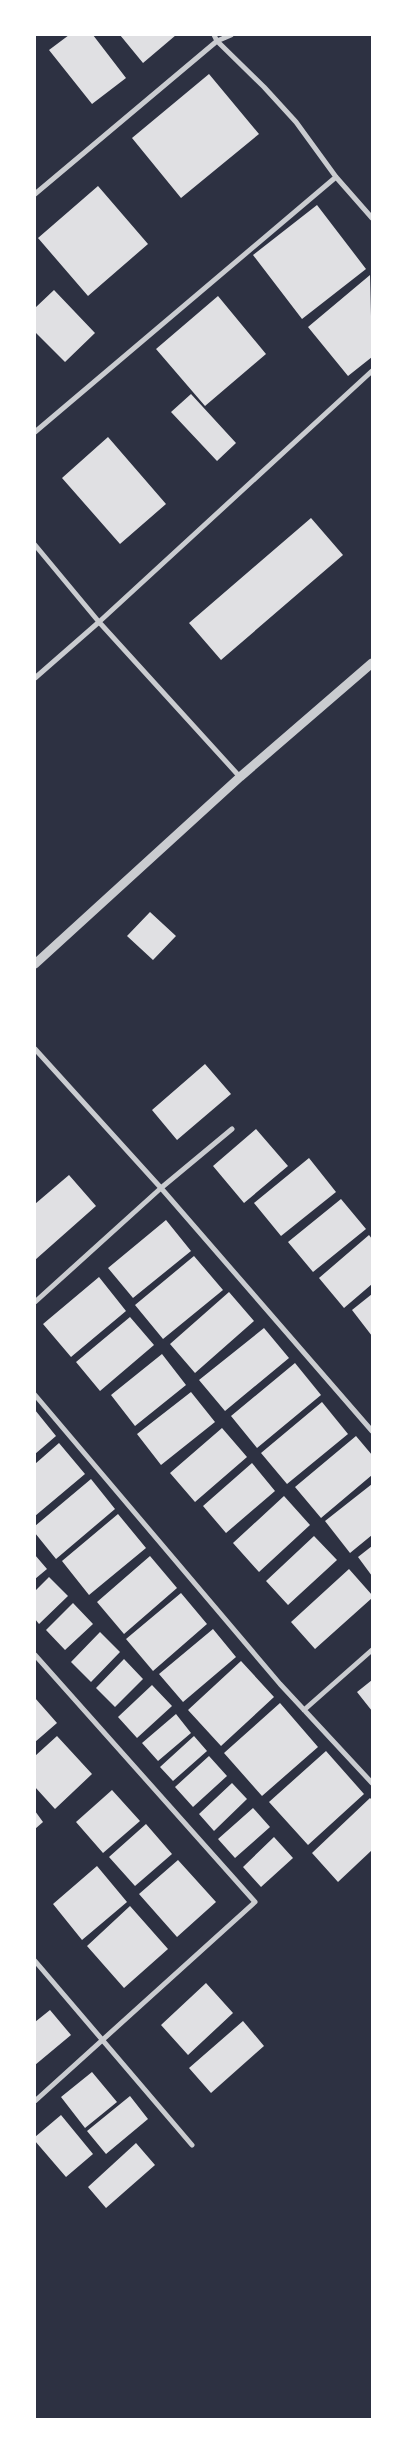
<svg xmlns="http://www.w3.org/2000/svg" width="407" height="2454" font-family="'Noto Serif',serif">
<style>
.building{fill:#e0e0e3}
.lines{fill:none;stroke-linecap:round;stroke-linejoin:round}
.minor{stroke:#caccd0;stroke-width:5}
.tertiary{stroke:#caccd0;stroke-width:9}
</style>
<rect width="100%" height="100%" fill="#2d3142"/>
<!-- building -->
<path class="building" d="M 69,35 L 93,35 L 126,78 L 92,104 L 49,50 Z
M 120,35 L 176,35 L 143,63 Z
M 209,74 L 259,134 L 181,198 L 132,138 Z
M 98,186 L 148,244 L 88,296 L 38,238 Z
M 317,205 L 366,269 L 302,319 L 253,255 Z
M 370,275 L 372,357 L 348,376 L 308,327 Z
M 54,290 L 95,333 L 65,362 L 35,332 L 35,308 Z
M 218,296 L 266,354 L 205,406 L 156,349 Z
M 191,394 L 236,443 L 217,461 L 171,412 Z
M 108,437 L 166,504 L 120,544 L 62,478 Z
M 311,518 L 343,555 L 221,660 L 189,623 Z
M 150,912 L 176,936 L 153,960 L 127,936 Z
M 205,1064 L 231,1094 L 177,1140 L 152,1110 Z
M 256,1129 L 288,1166 L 244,1203 L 213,1166 Z
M 309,1158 L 336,1192 L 281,1236 L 254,1203 Z
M 69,1175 L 96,1206 L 35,1260 L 35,1204 Z
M 341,1199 L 366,1229 L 313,1272 L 288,1242 Z
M 166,1220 L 191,1251 L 133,1298 L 108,1268 Z
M 369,1235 L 372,1239 L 372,1284 L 344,1308 L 319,1278 Z
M 194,1256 L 223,1290 L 163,1339 L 135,1305 Z
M 99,1277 L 126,1311 L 71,1357 L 43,1324 Z
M 229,1292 L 254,1321 L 195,1373 L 170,1344 Z
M 372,1294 L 372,1336 L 352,1310 Z
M 130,1317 L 154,1345 L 100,1391 L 76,1362 Z
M 264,1328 L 289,1358 L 225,1411 L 199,1380 Z
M 162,1354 L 186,1385 L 135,1426 L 111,1395 Z
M 295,1363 L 321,1395 L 257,1448 L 231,1416 Z
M 191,1392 L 215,1422 L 161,1465 L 137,1434 Z
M 322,1402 L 348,1434 L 287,1484 L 261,1453 Z
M 35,1410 L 56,1436 L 35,1454 Z
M 222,1428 L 247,1457 L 195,1502 L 170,1473 Z
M 356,1436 L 372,1455 L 372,1475 L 321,1518 L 295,1487 Z
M 59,1443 L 85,1474 L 35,1516 L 35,1464 Z
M 252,1463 L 275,1491 L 226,1533 L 203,1506 Z
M 91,1479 L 115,1509 L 56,1559 L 35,1533 L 35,1526 Z
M 372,1484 L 372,1535 L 350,1553 L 325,1521 Z
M 284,1496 L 310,1525 L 259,1572 L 233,1543 Z
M 118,1514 L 146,1548 L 89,1595 L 62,1561 Z
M 314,1536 L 337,1560 L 288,1605 L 266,1581 Z
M 372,1546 L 372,1576 L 358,1557 Z
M 35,1555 L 47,1569 L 35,1579 Z
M 150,1556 L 177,1588 L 124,1634 L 97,1602 Z
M 349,1569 L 372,1595 L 372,1598 L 315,1649 L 291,1622 Z
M 49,1577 L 68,1596 L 39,1624 L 35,1619 L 35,1591 Z
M 181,1593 L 207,1624 L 153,1671 L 126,1639 Z
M 73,1603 L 93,1624 L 65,1650 L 46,1630 Z
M 213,1629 L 236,1657 L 183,1702 L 159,1674 Z
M 100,1632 L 120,1652 L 91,1682 L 71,1662 Z
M 124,1659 L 143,1679 L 115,1707 L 96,1688 Z
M 241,1661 L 274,1697 L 221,1746 L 188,1710 Z
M 372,1680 L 372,1711 L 357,1692 Z
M 152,1685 L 172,1706 L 137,1738 L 118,1717 Z
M 35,1698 L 57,1723 L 35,1742 Z
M 280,1703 L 318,1747 L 262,1796 L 224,1753 Z
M 176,1714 L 191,1733 L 158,1761 L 142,1743 Z
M 57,1736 L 92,1774 L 55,1809 L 35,1787 L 35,1756 Z
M 194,1736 L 207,1751 L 173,1781 L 160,1767 Z
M 326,1751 L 364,1794 L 308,1845 L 269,1802 Z
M 209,1756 L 227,1776 L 193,1807 L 175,1787 Z
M 232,1783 L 247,1799 L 214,1831 L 199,1814 Z
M 112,1790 L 140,1821 L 103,1853 L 76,1822 Z
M 370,1798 L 372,1800 L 372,1850 L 338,1882 L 312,1853 Z
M 253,1808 L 270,1827 L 235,1858 L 218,1839 Z
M 35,1811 L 43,1822 L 35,1829 Z
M 146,1824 L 172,1854 L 135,1886 L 109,1857 Z
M 274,1837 L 293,1858 L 261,1887 L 243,1867 Z
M 178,1860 L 216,1902 L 177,1937 L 139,1894 Z
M 97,1866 L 127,1902 L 82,1940 L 53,1904 Z
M 130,1906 L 168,1949 L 124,1988 L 87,1946 Z
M 206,1983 L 233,2013 L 188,2055 L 161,2025 Z
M 50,2010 L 71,2035 L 35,2065 L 35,2022 Z
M 243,2021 L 264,2046 L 211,2093 L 189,2068 Z
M 92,2072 L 117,2102 L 85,2128 L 61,2097 Z
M 130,2096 L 148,2119 L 106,2154 L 87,2131 Z
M 61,2115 L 93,2154 L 66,2177 L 35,2141 L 35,2137 Z
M 136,2143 L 155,2165 L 106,2208 L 88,2187 Z"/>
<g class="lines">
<!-- minor -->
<path class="minor" d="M 214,35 L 217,41 L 231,35
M 35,194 L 217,41 L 264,87 L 296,122 L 336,177 L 372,218
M 35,432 L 336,177
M 35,545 L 99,622 L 240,777
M 35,678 L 99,622 L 372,371
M 35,1049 L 161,1188 L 372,1431
M 35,1302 L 161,1188 L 232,1129
M 35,1395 L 280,1684 L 372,1783
M 35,1655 L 255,1902 L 35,2101
M 304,1710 L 372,1650
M 35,1961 L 192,2145"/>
<!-- tertiary -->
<path class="tertiary" d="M 35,964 L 240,777 L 372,663"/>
</g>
<!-- border -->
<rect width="407" height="2454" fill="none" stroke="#ffffff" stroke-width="72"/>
</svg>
